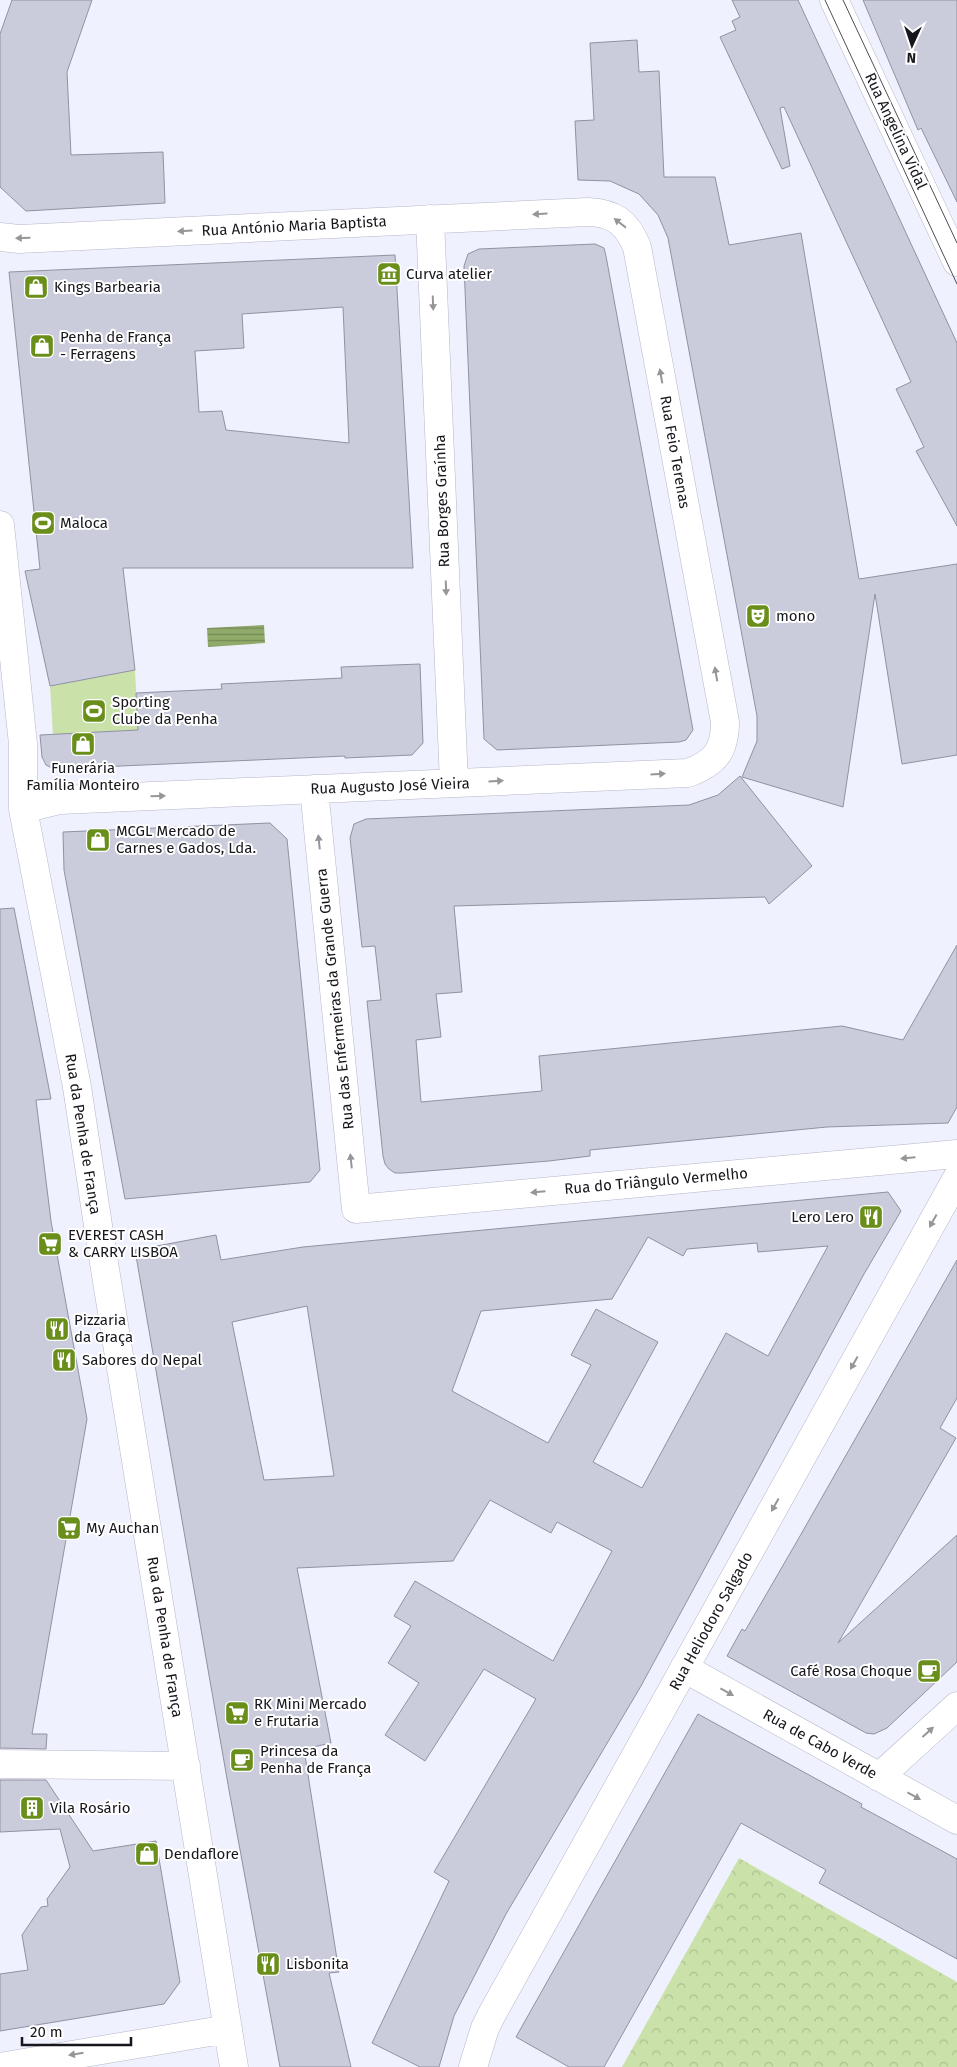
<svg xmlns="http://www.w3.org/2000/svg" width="957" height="2067" font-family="'Fira Sans',sans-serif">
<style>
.grass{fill:#cae1aa}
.forest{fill:url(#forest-crowns)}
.water{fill:url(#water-rules)}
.building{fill:#caccdc;stroke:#9092a1;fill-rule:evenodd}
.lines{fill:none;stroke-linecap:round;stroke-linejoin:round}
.street-casing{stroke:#b5b7c7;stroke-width:29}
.street{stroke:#fff;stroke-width:28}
.tram{stroke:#4e4e56;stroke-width:1}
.oneway{fill:#969699}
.labels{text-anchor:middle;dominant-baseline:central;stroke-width:4;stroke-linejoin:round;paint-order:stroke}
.street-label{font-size:15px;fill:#16161c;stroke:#fff}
.poi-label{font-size:15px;fill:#16161c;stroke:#fff;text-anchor:start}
</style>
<defs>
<pattern id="forest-crowns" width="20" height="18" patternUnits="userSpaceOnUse" patternTransform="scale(1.25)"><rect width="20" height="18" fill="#cae1aa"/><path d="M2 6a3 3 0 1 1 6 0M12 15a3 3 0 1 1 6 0" fill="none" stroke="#adc092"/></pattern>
<pattern id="water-rules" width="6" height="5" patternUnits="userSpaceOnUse" patternTransform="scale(1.25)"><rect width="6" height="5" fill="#90aa6a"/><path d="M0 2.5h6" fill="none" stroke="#758956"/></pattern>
</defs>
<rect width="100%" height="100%" fill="#f0f1ff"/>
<!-- grass -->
<path class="grass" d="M 135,670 L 138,730 L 53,735 L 50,686 Z"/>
<!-- forest -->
<path class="forest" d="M 739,1858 L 957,1982 L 957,2067 L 622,2067 Z"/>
<!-- water -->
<path class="water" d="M 264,625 L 265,643 L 208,647 L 207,628 Z"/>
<!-- building -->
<path class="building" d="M 12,0 L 92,0 L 67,72 L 71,155 L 163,152 L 165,203 L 26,211 L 0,187 L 0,34 Z
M 732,0 L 798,0 L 957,343 L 957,526 L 916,451 L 924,447 L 896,389 L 911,382 L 784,107 L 780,108 L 790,166 L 782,169 L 720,37 L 736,30 L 732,21 L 740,17 Z
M 863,0 L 957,0 L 957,202 L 921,128 L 918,130 Z
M 637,40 L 639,72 L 659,71 L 664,177 L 715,177 L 729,245 L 801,233 L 859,579 L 957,564 L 957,755 L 902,764 L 875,594 L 843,807 L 742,777 L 757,741 L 757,716 L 668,238 L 658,215 L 639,194 L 610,181 L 578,180 L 575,121 L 594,120 L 590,43 Z
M 595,244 L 604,248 L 606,256 L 693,730 L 686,740 L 679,742 L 497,750 L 484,739 L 464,266 L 468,254 L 479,249 Z
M 395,255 L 413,568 L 123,568 L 135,670 L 50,686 L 25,571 L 40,569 L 9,272 ZM 343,307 L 349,443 L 226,430 L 222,411 L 199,412 L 195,351 L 244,348 L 242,314 Z
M 420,664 L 423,743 L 412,755 L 345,758 L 345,756 L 54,769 L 46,765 L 42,757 L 40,735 L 138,730 L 136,693 L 222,689 L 221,684 L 342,678 L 341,667 Z
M 740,776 L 812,866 L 769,904 L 765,897 L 454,906 L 462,992 L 436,994 L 441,1037 L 416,1040 L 421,1102 L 542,1091 L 539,1056 L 842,1026 L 903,1040 L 957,945 L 957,1107 L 948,1123 L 827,1127 L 590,1150 L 590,1156 L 549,1161 L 403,1173 L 395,1173 L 389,1169 L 385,1164 L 383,1156 L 367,1001 L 381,1000 L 375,946 L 362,947 L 350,838 L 354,824 L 366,819 L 689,805 L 718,795 Z
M 270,823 L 287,839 L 320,1170 L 310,1182 L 125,1199 L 64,870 L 63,832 Z
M 14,908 L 51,1099 L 36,1100 L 51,1221 L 87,1419 L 32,1734 L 47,1734 L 46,1749 L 0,1748 L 0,909 Z
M 888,1192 L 901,1211 L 864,1274 L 641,1686 L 506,1914 L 454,2016 L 439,2067 L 420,2067 L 372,2043 L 449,1881 L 434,1872 L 536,1699 L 484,1669 L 425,1761 L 385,1735 L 419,1683 L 388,1663 L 411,1626 L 394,1616 L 415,1581 L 553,1661 L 612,1551 L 557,1522 L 551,1533 L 490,1500 L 453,1561 L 297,1568 L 331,1743 L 304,1749 L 339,1972 L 329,1973 L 351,2067 L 280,2067 L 229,1790 L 135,1250 L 216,1235 L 221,1260 L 303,1247 ZM 648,1237 L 683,1256 L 687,1249 L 757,1243 L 758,1252 L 828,1246 L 768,1356 L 726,1333 L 642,1488 L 593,1462 L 658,1342 L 596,1309 L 571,1355 L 591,1365 L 548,1443 L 452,1391 L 481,1311 L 612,1299 ZM 307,1306 L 334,1476 L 264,1480 L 232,1322 Z
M 957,1260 L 957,1398 L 940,1428 L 956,1438 L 838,1643 L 957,1535 L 957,1662 L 887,1728 L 874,1734 L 866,1733 L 727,1656 L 742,1629 L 745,1631 L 800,1536 Z
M 698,1714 L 862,1804 L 861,1807 L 957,1859 L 957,1959 L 819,1883 L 826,1870 L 741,1823 L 604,2067 L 569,2067 L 516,2037 Z
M 0,1780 L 46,1780 L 93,1851 L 156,1841 L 180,1982 L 164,2004 L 0,2031 L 0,1974 L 28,1970 L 22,1935 L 41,1907 L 48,1906 L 47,1899 L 70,1867 L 60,1829 L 0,1832 Z"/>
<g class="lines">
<defs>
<path id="street" d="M 834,0 L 957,262
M 430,219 L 454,783
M 0,237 L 19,239 L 588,212 C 615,213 627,223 637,247 L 725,722 C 725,751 715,763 688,773 L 60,800 L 23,809
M 0,525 L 23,744 L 23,809 L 77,1087 L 99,1232 L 234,2067
M 314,789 L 356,1209 L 957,1154
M 684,1668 L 957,1820
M 0,1764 L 186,1766
M 879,1777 L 957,1706
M 0,2067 L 228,2029
M 473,2067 L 485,2028 L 492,2014 L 957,1178"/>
</defs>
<!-- street casing -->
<use href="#street" class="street-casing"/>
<!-- street -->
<use href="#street" class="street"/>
<!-- tram -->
<path class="tram" d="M 825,0 L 957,284
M 843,0 L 957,243"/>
</g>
<!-- one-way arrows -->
<defs><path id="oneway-solid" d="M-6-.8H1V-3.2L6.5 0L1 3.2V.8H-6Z" transform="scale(1.25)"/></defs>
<g class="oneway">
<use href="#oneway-solid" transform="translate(540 214) rotate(177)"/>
<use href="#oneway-solid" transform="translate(620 223) rotate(-142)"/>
<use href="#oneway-solid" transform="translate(185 231) rotate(177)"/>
<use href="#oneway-solid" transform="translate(23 238) rotate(179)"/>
<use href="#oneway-solid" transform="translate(433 303) rotate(88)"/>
<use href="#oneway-solid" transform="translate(661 376) rotate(-100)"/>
<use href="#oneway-solid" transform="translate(446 588) rotate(88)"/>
<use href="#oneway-solid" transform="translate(716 674) rotate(-100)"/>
<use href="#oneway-solid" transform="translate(658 774) rotate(-3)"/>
<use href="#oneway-solid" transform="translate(496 781) rotate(-3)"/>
<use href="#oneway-solid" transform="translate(158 796) rotate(-2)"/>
<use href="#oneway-solid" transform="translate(319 842) rotate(-96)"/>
<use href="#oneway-solid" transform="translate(908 1158) rotate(175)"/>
<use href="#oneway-solid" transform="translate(351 1161) rotate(-96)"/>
<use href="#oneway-solid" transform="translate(538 1192) rotate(175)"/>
<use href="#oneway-solid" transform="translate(933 1221) rotate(119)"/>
<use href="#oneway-solid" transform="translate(854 1363) rotate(119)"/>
<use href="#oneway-solid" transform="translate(775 1505) rotate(119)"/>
<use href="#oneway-solid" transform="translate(727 1692) rotate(29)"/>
<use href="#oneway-solid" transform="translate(928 1732) rotate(-42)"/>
<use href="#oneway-solid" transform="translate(914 1796) rotate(29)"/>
<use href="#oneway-solid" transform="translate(76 2054) rotate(171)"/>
</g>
<!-- icons -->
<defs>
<symbol id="museum-square" viewBox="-11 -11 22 22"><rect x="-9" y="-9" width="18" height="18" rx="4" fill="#698e19" stroke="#fff"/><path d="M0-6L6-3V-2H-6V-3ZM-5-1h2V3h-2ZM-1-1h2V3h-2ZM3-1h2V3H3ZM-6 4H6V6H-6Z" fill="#fff"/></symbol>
<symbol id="shop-square" viewBox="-11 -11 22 22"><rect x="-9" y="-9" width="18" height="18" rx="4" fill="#698e19" stroke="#fff"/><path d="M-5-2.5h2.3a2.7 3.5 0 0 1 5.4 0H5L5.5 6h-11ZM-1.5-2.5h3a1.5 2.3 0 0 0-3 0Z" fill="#fff"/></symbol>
<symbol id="stadium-square" viewBox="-11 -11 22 22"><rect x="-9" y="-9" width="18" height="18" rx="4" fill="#698e19" stroke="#fff"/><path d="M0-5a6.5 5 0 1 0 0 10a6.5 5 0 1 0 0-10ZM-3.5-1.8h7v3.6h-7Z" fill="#fff"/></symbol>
<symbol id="theatre-square" viewBox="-11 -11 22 22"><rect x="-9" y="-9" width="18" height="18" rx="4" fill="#698e19" stroke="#fff"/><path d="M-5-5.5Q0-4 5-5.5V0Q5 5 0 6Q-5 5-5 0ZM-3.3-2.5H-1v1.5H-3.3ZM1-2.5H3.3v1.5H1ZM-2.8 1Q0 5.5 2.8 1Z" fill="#fff"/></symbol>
<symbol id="restaurant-square" viewBox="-11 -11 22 22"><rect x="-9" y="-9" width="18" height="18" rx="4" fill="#698e19" stroke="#fff"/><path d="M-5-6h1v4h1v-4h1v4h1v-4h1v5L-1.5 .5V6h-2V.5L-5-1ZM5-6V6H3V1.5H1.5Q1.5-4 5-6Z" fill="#fff"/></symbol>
<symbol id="supermarket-square" viewBox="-11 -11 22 22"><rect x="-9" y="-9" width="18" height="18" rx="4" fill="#698e19" stroke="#fff"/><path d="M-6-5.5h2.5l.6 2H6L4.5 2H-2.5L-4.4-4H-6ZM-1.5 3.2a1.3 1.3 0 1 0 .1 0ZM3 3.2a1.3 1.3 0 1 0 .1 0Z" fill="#fff"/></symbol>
<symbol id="cafe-square" viewBox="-11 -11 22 22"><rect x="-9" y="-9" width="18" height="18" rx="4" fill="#698e19" stroke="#fff"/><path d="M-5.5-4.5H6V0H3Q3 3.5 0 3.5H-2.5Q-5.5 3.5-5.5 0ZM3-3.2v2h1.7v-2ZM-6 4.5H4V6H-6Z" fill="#fff"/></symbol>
<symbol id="building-square" viewBox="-11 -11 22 22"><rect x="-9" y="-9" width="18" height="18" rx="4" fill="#698e19" stroke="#fff"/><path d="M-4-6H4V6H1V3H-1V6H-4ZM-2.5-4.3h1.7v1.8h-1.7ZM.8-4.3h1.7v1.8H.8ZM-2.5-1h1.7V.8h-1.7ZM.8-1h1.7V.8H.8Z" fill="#fff"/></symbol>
</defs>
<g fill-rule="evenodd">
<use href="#museum-square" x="375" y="260" width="28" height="28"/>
<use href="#shop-square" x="22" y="273" width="28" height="28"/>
<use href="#shop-square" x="28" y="332" width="28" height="28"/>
<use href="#stadium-square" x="29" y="509" width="28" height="28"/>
<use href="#theatre-square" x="744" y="602" width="28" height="28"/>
<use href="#stadium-square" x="80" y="697" width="28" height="28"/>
<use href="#shop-square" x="69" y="730" width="28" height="28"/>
<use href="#shop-square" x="84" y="826" width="28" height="28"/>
<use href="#restaurant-square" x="857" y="1203" width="28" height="28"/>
<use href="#supermarket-square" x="36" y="1230" width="28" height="28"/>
<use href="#restaurant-square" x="43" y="1315" width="28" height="28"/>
<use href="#restaurant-square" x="50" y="1346" width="28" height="28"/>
<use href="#supermarket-square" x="55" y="1514" width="28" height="28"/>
<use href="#cafe-square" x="915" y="1657" width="28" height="28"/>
<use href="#supermarket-square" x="223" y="1699" width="28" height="28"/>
<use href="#cafe-square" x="228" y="1746" width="28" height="28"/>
<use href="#building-square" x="18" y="1794" width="28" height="28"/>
<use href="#shop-square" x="133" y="1840" width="28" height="28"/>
<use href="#restaurant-square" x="254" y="1950" width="28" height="28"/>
</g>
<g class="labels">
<!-- street labels -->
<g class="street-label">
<text transform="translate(896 131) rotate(65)">Rua Angelina Vidal</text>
<text transform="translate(294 226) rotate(-3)">Rua António Maria Baptista</text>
<text transform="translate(675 452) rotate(80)">Rua Feio Terenas</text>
<text transform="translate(442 501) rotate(-92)">Rua Borges Graínha</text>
<text transform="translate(390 786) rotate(-2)">Rua Augusto José Vieira</text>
<text transform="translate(335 999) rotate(-96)">Rua das Enfermeiras da Grande Guerra</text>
<text transform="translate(83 1134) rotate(81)">Rua da Penha de França</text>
<text transform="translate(656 1181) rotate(-5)">Rua do Triângulo Vermelho</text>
<text transform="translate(711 1621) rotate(-61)">Rua Heliodoro Salgado</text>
<text transform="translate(165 1637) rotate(81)">Rua da Penha de França</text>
<text transform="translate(820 1744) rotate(29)">Rua de Cabo Verde</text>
</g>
<!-- poi labels -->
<g class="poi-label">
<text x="406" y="274">Curva atelier</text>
<text x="54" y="287">Kings Barbearia</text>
<text x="60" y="337">Penha de França<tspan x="60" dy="17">- Ferragens</tspan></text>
<text x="60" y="523">Maloca</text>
<text x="776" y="616">mono</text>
<text x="112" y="702">Sporting<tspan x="112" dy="17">Clube da Penha</tspan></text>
<text x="83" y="768" text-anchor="middle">Funerária<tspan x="83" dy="17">Família Monteiro</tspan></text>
<text x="116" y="831">MCGL Mercado de<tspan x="116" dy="17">Carnes e Gados, Lda.</tspan></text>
<text x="854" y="1217" text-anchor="end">Lero Lero</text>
<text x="68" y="1235">EVEREST CASH<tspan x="68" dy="17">&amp; CARRY LISBOA</tspan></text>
<text x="74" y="1320">Pizzaria<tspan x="74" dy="17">da Graça</tspan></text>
<text x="82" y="1360">Sabores do Nepal</text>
<text x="86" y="1528">My Auchan</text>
<text x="912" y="1671" text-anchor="end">Café Rosa Choque</text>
<text x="254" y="1704">RK Mini Mercado<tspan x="254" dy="17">e Frutaria</tspan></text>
<text x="260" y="1751">Princesa da<tspan x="260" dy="17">Penha de França</tspan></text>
<text x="50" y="1808">Vila Rosário</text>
<text x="164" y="1854">Dendaflore</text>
<text x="286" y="1964">Lisbonita</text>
</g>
</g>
<!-- north arrow -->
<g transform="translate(912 45) rotate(183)" stroke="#ffffff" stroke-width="4" paint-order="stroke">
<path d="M0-4L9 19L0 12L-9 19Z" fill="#16161c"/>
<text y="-8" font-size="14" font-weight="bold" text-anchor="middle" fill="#16161c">N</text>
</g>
<!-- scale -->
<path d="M22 2037v8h109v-8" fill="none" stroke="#16161c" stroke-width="2.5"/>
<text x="30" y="2037" font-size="15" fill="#16161c" stroke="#ffffff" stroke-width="4" paint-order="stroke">20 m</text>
</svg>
